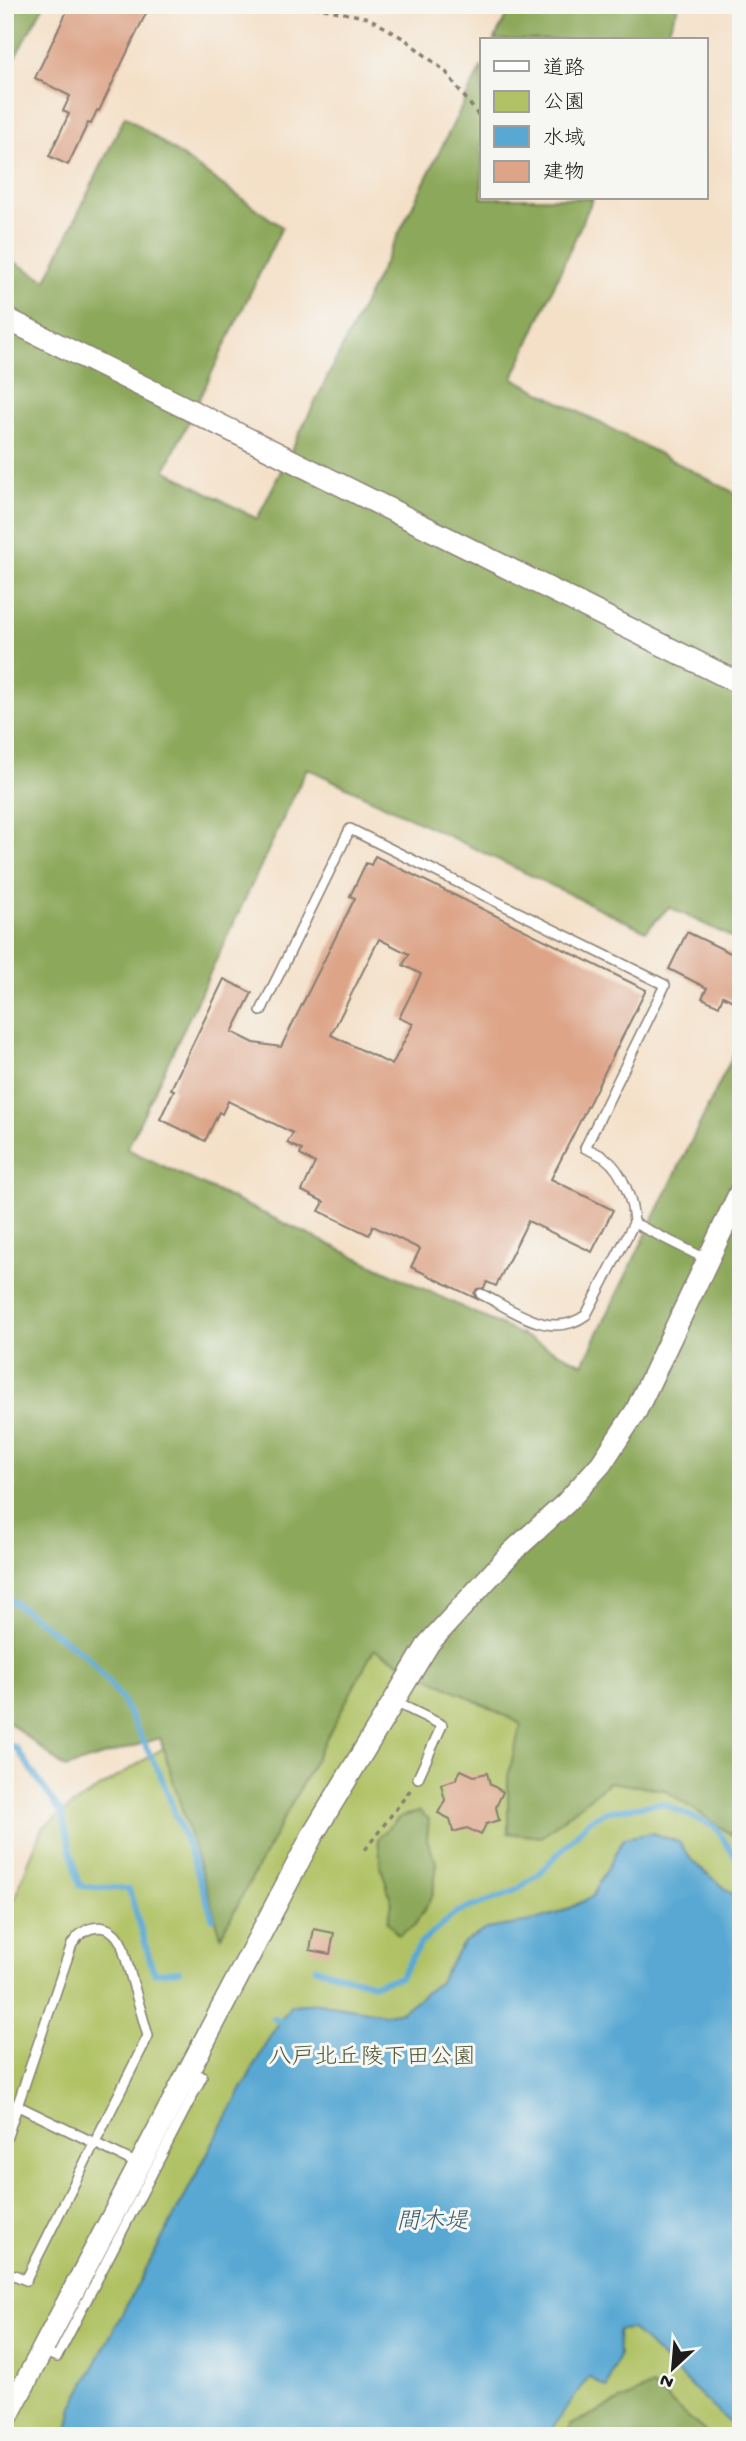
<svg xmlns="http://www.w3.org/2000/svg" width="746" height="2441" font-family="'Gochi Hand','Klee One',sans-serif">
<style>
.green{fill:#b0c265;stroke:#666f40;stroke-width:2}
.forest{fill:#8ca85a;stroke:#54623b;stroke-width:2}
.water{fill:#58a8d3;stroke:#3a6278;stroke-width:2}
.lines{fill:none;stroke-linecap:round;stroke-linejoin:round}
.stream{stroke:#58a8d3;stroke-width:6}
.building{fill:#dda488;fill-rule:evenodd}
.service-casing{stroke:#887e72;stroke-width:12}
.tertiary-casing{stroke:#887e72;stroke-width:24}
.path{stroke:#887e72;stroke-width:3.5;stroke-dasharray:5 5;stroke-linecap:butt}
.service{stroke:#fff;stroke-width:9}
.tertiary{stroke:#fff;stroke-width:21}
.labels{text-anchor:middle;dominant-baseline:central;stroke-width:6;stroke-linejoin:round;paint-order:stroke}
.park-label{font-size:23px;fill:#505636;stroke:#f6f6f2}
.water-label{font-size:24px;font-style:italic;fill:#375b6e;stroke:#f6f6f2}
</style>
<rect width="100%" height="100%" fill="#f6f6f2"/>
<filter id="ink" filterUnits="userSpaceOnUse"><feTurbulence type="fractalNoise" baseFrequency=".0143" numOctaves="2"/><feDisplacementMap in="SourceGraphic" scale="14" xChannelSelector="R" yChannelSelector="G"/><feConvolveMatrix kernelMatrix="1 2 1 2 8 2 1 2 1" color-interpolation-filters="sRGB"/></filter>
<filter id="wash" filterUnits="userSpaceOnUse"><feTurbulence type="fractalNoise" baseFrequency=".00686" numOctaves="4" result="noise"/><feDisplacementMap in="SourceGraphic" scale="28" xChannelSelector="R" yChannelSelector="G"/><feGaussianBlur stdDeviation="1.57" result="paint"/><feColorMatrix in="noise" values="0 0 0 0 0 0 0 0 0 0 0 0 0 0 0 0 0 1.4 0 .05"/><feComposite in="paint" operator="in"/></filter>
<g filter="url(#wash)">
<rect width="100%" height="100%" fill="#f4e0c7"/>
<!-- green -->
<path class="green" d="M 353,1604 L 741,1801 L 741,2436 L 5,2436 L 5,1922 L 42,1828 L 74,1804 L 200,1725 Z"/>
<!-- forest -->
<path class="forest" d="M 5,5 L 44,5 L 5,75 Z
M 512,5 L 679,5 L 664,40 L 494,40 Z
M 482,66 L 482,198 L 593,198 L 513,378 L 741,496 L 741,942 L 669,907 L 646,931 L 307,768 L 127,1149 L 583,1364 L 741,1039 L 741,1841 L 665,1790 L 609,1782 L 541,1837 L 508,1833 L 508,1776 L 521,1724 L 374,1649 L 221,1936 L 160,1738 L 65,1768 L 5,1719 L 5,257 L 46,280 L 125,116 L 282,227 L 165,470 L 257,519 Z
M 419,1811 L 429,1819 L 427,1840 L 437,1864 L 433,1895 L 414,1926 L 398,1935 L 388,1922 L 392,1903 L 381,1867 L 378,1838 L 398,1818 Z
M 652,2386 L 710,2436 L 569,2436 L 570,2425 Z"/>
<!-- water -->
<path class="water" d="M 652,1833 L 679,1842 L 693,1862 L 741,1901 L 741,2434 L 632,2329 L 618,2330 L 619,2355 L 607,2388 L 589,2377 L 553,2427 L 552,2436 L 67,2436 L 73,2406 L 270,2036 L 291,2005 L 319,2003 L 385,2014 L 402,2011 L 438,1983 L 464,1942 L 487,1929 L 528,1922 L 559,1913 L 592,1897 L 624,1838 Z"/>
<g class="lines">
<!-- stream -->
<path class="stream" d="M 5,1596 L 89,1658 L 121,1698 L 160,1774 L 192,1857 L 213,1919
M 5,1743 L 16,1748 L 62,1814 L 80,1886 L 129,1889 L 154,1973 L 179,1971
M 315,1968 L 374,1984 L 400,1977 L 421,1943 L 457,1912 L 511,1893 L 538,1875 L 590,1820 L 604,1812 L 661,1803 L 715,1827 L 741,1865
M 273,2018 L 285,2023"/>
</g>
<g id="blocks">
<!-- building -->
<path class="building" d="M 70,5 L 150,5 L 99,111 L 97,110 L 91,124 L 88,123 L 68,165 L 49,156 L 69,114 L 63,111 L 70,96 L 35,78 Z
M 375,856 L 646,990 L 551,1179 L 613,1210 L 592,1252 L 528,1221 L 496,1286 L 487,1282 L 484,1288 L 477,1289 L 474,1294 L 477,1299 L 411,1267 L 420,1249 L 373,1226 L 369,1235 L 319,1211 L 324,1202 L 302,1191 L 315,1163 L 300,1155 L 302,1150 L 287,1143 L 293,1133 L 228,1101 L 222,1114 L 219,1112 L 205,1141 L 160,1119 L 174,1090 L 171,1089 L 224,979 L 252,993 L 232,1032 L 254,1043 L 281,1047 L 355,898 L 350,896 L 366,863 L 371,865 ZM 379,939 L 409,954 L 403,965 L 421,974 L 399,1018 L 413,1024 L 392,1065 L 331,1035 Z
M 687,932 L 741,958 L 741,1005 L 723,996 L 719,1006 L 702,998 L 707,988 L 669,969 Z
M 461,1770 L 474,1776 L 487,1773 L 490,1784 L 503,1792 L 496,1807 L 499,1820 L 486,1824 L 481,1835 L 467,1828 L 453,1832 L 450,1819 L 438,1813 L 445,1800 L 441,1784 L 455,1780 Z
M 314,1929 L 334,1933 L 330,1954 L 310,1950 Z"/>
</g>
</g>
<g filter="url(#ink)">
<use href="#blocks" fill-opacity="0" stroke="#887e72" stroke-width="2"/>
<g class="lines">
<defs>
<path id="service" d="M 261,1011 L 350,829 L 665,985 L 585,1148 C 592,1151 599,1154 605,1158 C 623,1171 633,1202 634,1223
M 481,1294 C 514,1310 551,1341 586,1315 L 634,1223 L 706,1259
M 395,1702 L 442,1725 L 418,1778
M 16,2105 L 138,2164
M 5,2142 L 72,1944 C 86,1923 111,1920 122,1945 L 148,2036 L 26,2280 L 5,2271
M 42,2351 L 57,2357 L 202,2077 L 190,2070"/>
<path id="tertiary" d="M 5,318 L 741,684
M 5,2421 L 312,1836 L 429,1643 L 511,1553 L 566,1503 L 601,1464 L 636,1411 L 741,1190"/>
</defs>
<!-- service casing -->
<use href="#service" class="service-casing"/>
<!-- tertiary casing -->
<use href="#tertiary" class="tertiary-casing"/>
<!-- path -->
<path class="path" d="M 304,5 L 369,18 L 406,40 L 446,72 L 478,115
M 365,1850 L 411,1789"/>
<!-- service -->
<use href="#service" class="service"/>
<!-- tertiary -->
<use href="#tertiary" class="tertiary"/>
</g>
</g>
<g class="labels">
<!-- park labels -->
<g class="park-label">
<text x="372" y="2058">八戸北丘陵下田公園</text>
</g>
<!-- water labels -->
<g class="water-label">
<text x="432" y="2223">間木堤</text>
</g>
</g>
<!-- margin -->
<rect width="746" height="2441" fill="none" stroke="#f6f6f2" stroke-width="28"/>
<!-- legend -->
<rect x="480" y="38" width="228" height="161" fill="#f6f6f2" stroke="#9f9f9c" stroke-width="2"/>
<rect x="494" y="61" width="35" height="10" fill="#ffffff" stroke="#9f9f9c" stroke-width="2"/>
<text x="543" y="74" font-size="21" fill="#1c1c1c">道路</text>
<rect x="494" y="91" width="35" height="21" fill="#b0c265" stroke="#9f9f9c" stroke-width="2"/>
<text x="543" y="108" font-size="21" fill="#1c1c1c">公園</text>
<rect x="494" y="126" width="35" height="21" fill="#58a8d3" stroke="#9f9f9c" stroke-width="2"/>
<text x="543" y="144" font-size="21" fill="#1c1c1c">水域</text>
<rect x="494" y="161" width="35" height="21" fill="#dda488" stroke="#9f9f9c" stroke-width="2"/>
<text x="543" y="178" font-size="21" fill="#1c1c1c">建物</text>
<!-- north arrow -->
<g transform="translate(673 2368) rotate(206)" stroke="#f6f6f2" stroke-width="5" paint-order="stroke">
<path d="M0-5L12 26L0 18L-12 26Z" fill="#1c1c1c"/>
<text y="-10" font-size="19" font-weight="bold" text-anchor="middle" fill="#1c1c1c">N</text>
</g>
</svg>
